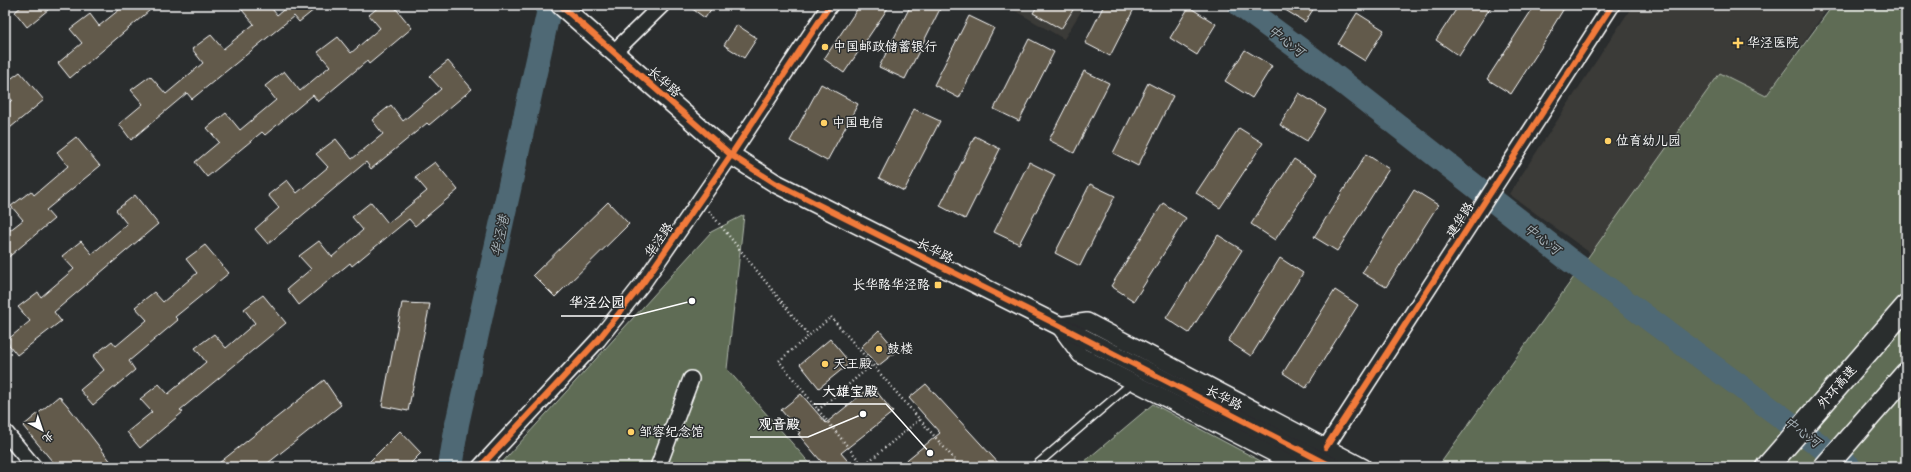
<svg xmlns="http://www.w3.org/2000/svg" width="1911" height="472" font-family="'Balsamiq Sans','LXGW WenKai TC',sans-serif">
<style>
.built{fill:#3b3a37}
.green{fill:#5e6c54;stroke:#aeb6aa}
.lines{fill:none;stroke-linecap:round;stroke-linejoin:round}
.river{stroke:#506975;stroke-width:24}
.building{fill:#625a4b;stroke:#fff}
.service-casing{stroke:#fff;stroke-width:10}
.minor-casing{stroke:#fff;stroke-width:18}
.tertiary-casing{stroke:#fff;stroke-width:21}
.motorway-casing{stroke:#fff;stroke-width:25}
.path{stroke:#fff;stroke-width:2.5;stroke-dasharray:1 3;stroke-linecap:butt}
.service{stroke:#2a2d2e;stroke-width:7}
.minor{stroke:#2a2d2e;stroke-width:15}
.tertiary{stroke:#2a2d2e;stroke-width:18}
.motorway{stroke:#2a2d2e;stroke-width:22}
.cycleway-casing{stroke:#2a2d2e;stroke-width:8}
.cycleway{stroke:#f17a3a;stroke-width:6}
.poi-dot{fill:#ffd166;stroke:#2a2d2e;stroke-width:1.5}
.labels{text-anchor:middle;dominant-baseline:central;stroke-width:3;stroke-linejoin:round;paint-order:stroke}
.poi-label{font-size:13px;fill:#fff;stroke:#2a2d2e;text-anchor:start}
.street-label{font-size:13px;fill:#fff;stroke:#2a2d2e}
.water-label{font-size:14px;font-style:italic;fill:#a8b4ba;stroke:#2a2d2e}
.leader{fill:none;stroke:#fff;stroke-width:1.5}
.callout-dot{fill:#fff;stroke:#2a2d2e;stroke-width:1.5}
.callout-label{font-size:14px;text-anchor:middle;font-weight:bold;fill:#fff;stroke:#2a2d2e;stroke-width:3;stroke-linejoin:round;paint-order:stroke}
</style>
<rect width="100%" height="100%" fill="#2a2d2e"/>
<filter id="ink" filterUnits="userSpaceOnUse"><feTurbulence type="fractalNoise" baseFrequency=".025" numOctaves="2"/><feDisplacementMap in="SourceGraphic" scale="8" xChannelSelector="R" yChannelSelector="G"/><feConvolveMatrix kernelMatrix="1 2 1 2 8 2 1 2 1" color-interpolation-filters="sRGB"/></filter>
<g filter="url(#ink)">
<!-- built -->
<path class="built" d="M 1005,5 L 1085,5 L 1064,39 Z
M 1633,5 L 1830,5 L 1766,96 L 1720,74 L 1593,255 L 1509,194 Z"/>
<!-- green -->
<path class="green" d="M 1833,5 L 1906,5 L 1906,467 L 1446,467 L 1440,464 L 1720,73 L 1766,96 Z
M 744,215 L 727,369 L 813,467 L 498,467 L 711,232 Z
M 1153,404 L 1272,467 L 1078,467 Z"/>
<g class="lines">
<!-- river -->
<path class="river" d="M 1240,5 L 1313,59 L 1568,259 L 1849,467
M 450,467 L 457,424 L 550,5"/>
</g>
<!-- building -->
<path class="building" d="M 23,5 L 54,5 L 27,27 L 15,12 Z
M 125,5 L 156,5 L 70,78 L 58,63 L 82,43 L 70,29 L 90,14 L 99,26 Z
M 249,5 L 269,5 L 277,15 L 287,7 L 285,5 L 320,5 L 299,22 L 294,16 L 192,99 L 187,93 L 131,140 L 119,124 L 143,104 L 131,90 L 150,76 L 166,94 L 203,63 L 192,49 L 211,35 L 223,49 L 254,24 L 242,10 Z
M 381,5 L 393,5 L 412,28 L 369,64 L 367,61 L 318,102 L 313,95 L 265,135 L 262,132 L 207,177 L 195,162 L 219,142 L 207,128 L 226,113 L 240,130 L 276,100 L 265,86 L 284,71 L 300,91 L 330,66 L 318,52 L 338,37 L 351,53 L 380,28 L 369,15 Z
M 687,5 L 714,5 L 705,18 Z
M 860,5 L 890,5 L 844,73 L 824,59 Z
M 911,5 L 931,5 L 940,9 L 905,79 L 879,67 Z
M 1038,5 L 1076,5 L 1061,29 L 1033,13 Z
M 1104,5 L 1136,5 L 1110,56 L 1085,43 Z
M 1277,5 L 1316,5 L 1305,22 Z
M 1459,5 L 1492,5 L 1459,56 L 1436,40 Z
M 1535,5 L 1566,5 L 1552,28 L 1553,29 L 1511,94 L 1487,79 Z
M 1189,7 L 1216,24 L 1197,55 L 1170,38 Z
M 1357,13 L 1384,30 L 1365,61 L 1338,44 Z
M 969,16 L 994,28 L 959,98 L 934,85 Z
M 737,25 L 757,38 L 744,58 L 724,45 Z
M 1029,39 L 1054,52 L 1019,121 L 994,109 Z
M 1245,50 L 1272,66 L 1252,98 L 1225,81 Z
M 448,61 L 472,89 L 429,125 L 427,123 L 371,169 L 366,162 L 268,244 L 255,229 L 279,208 L 268,195 L 287,180 L 297,193 L 328,167 L 316,154 L 336,139 L 352,159 L 383,134 L 372,120 L 391,105 L 403,121 L 441,89 L 429,76 Z
M 1084,71 L 1109,83 L 1074,153 L 1049,140 Z
M 20,72 L 44,100 L 5,132 L 5,106 L 12,100 L 5,92 L 5,83 Z
M 1148,83 L 1173,96 L 1138,166 L 1113,153 Z
M 821,84 L 858,104 L 827,161 L 790,141 Z
M 1299,93 L 1326,110 L 1307,141 L 1280,125 Z
M 914,109 L 940,121 L 904,191 L 879,178 Z
M 1239,128 L 1263,143 L 1220,208 L 1196,193 Z
M 975,136 L 1000,149 L 965,219 L 940,206 Z
M 76,137 L 100,166 L 46,210 L 54,219 L 5,260 L 5,234 L 23,220 L 11,206 L 31,191 L 34,195 L 68,166 L 57,152 Z
M 1366,154 L 1389,169 L 1337,251 L 1314,237 Z
M 1294,159 L 1318,174 L 1275,240 L 1251,224 Z
M 435,162 L 458,190 L 415,226 L 409,219 L 352,266 L 350,263 L 299,305 L 287,289 L 311,269 L 299,256 L 319,241 L 332,257 L 363,230 L 352,217 L 371,202 L 388,223 L 427,191 L 415,177 Z
M 1029,162 L 1055,175 L 1019,244 L 994,232 Z
M 1090,184 L 1115,196 L 1080,266 L 1055,253 Z
M 1414,190 L 1438,205 L 1386,287 L 1362,273 Z
M 135,195 L 158,224 L 54,312 L 61,321 L 17,355 L 6,341 L 30,321 L 18,307 L 38,292 L 41,297 L 74,269 L 62,256 L 81,241 L 92,254 L 127,224 L 116,210 Z
M 608,202 L 629,224 L 555,297 L 533,275 Z
M 1163,203 L 1186,218 L 1134,301 L 1111,286 Z
M 1218,235 L 1242,250 L 1189,333 L 1166,318 Z
M 205,245 L 229,273 L 175,317 L 178,320 L 129,361 L 135,370 L 93,405 L 80,390 L 104,370 L 93,356 L 112,341 L 116,346 L 147,320 L 135,307 L 154,292 L 163,302 L 197,273 L 186,259 Z
M 1280,258 L 1303,273 L 1251,356 L 1228,341 Z
M 1335,290 L 1358,305 L 1306,388 L 1283,373 Z
M 263,295 L 286,323 L 180,410 L 183,412 L 140,448 L 127,432 L 152,412 L 140,399 L 159,384 L 168,394 L 206,362 L 195,348 L 214,334 L 226,348 L 255,323 L 244,309 Z
M 402,303 L 430,304 L 408,411 L 382,406 Z
M 879,330 L 897,351 L 878,366 L 861,347 Z
M 830,339 L 850,363 L 819,388 L 800,364 Z
M 324,380 L 341,405 L 263,467 L 214,467 Z
M 926,384 L 1002,467 L 898,467 L 940,433 L 909,398 Z
M 872,386 L 893,412 L 841,453 L 853,467 L 826,467 L 798,434 L 800,433 L 781,410 L 801,394 L 826,423 Z
M 59,396 L 67,405 L 115,467 L 57,467 L 23,426 Z
M 400,431 L 421,453 L 407,467 L 364,467 Z"/>
<g class="lines">
<defs>
<path id="service" d="M 1034,467 L 1133,382"/>
<path id="minor" d="M 614,52 L 662,5
M 5,432 L 34,467
M 1326,447 L 1612,5
M 480,467 L 598,340 L 643,283 L 731,155 L 830,5
M 658,467 L 691,379
M 1299,467 L 1080,355 L 1058,325 L 1087,321 L 1364,467"/>
<path id="tertiary" d="M 560,5 L 731,155 L 775,183 L 1058,325 L 1333,467"/>
<path id="motorway" d="M 1767,467 L 1906,307
M 1825,467 L 1906,374"/>
</defs>
<!-- service casing -->
<use href="#service" class="service-casing"/>
<!-- minor casing -->
<use href="#minor" class="minor-casing"/>
<!-- tertiary casing -->
<use href="#tertiary" class="tertiary-casing"/>
<!-- motorway casing -->
<use href="#motorway" class="motorway-casing"/>
<!-- path -->
<path class="path" d="M 709,211 L 809,336
M 818,410 L 873,364
M 863,466 L 920,419
M 864,467 L 779,361 L 831,317 L 961,467"/>
<!-- service -->
<use href="#service" class="service"/>
<!-- minor -->
<use href="#minor" class="minor"/>
<!-- tertiary -->
<use href="#tertiary" class="tertiary"/>
<!-- motorway -->
<use href="#motorway" class="motorway"/>
<defs>
<path id="cycleway" d="M 560,5 L 731,155 L 775,183 L 1058,325 L 1333,467
M 1326,447 L 1612,5
M 480,467 L 598,340 L 643,283 L 731,155 L 830,5"/>
</defs>
<!-- cycleway casing -->
<use href="#cycleway" class="cycleway-casing"/>
<!-- cycleway -->
<use href="#cycleway" class="cycleway"/>
</g>
</g>
<!-- markers -->
<g class="poi-dot">
<path d="M1736 37h4v4h4v4h-4v4h-4v-4h-4v-4h4z"/>
<circle cx="825" cy="47" r="4"/>
<circle cx="824" cy="123" r="4"/>
<circle cx="1608" cy="141" r="4"/>
<rect x="934" y="281" width="8" height="8" rx="2"/>
<circle cx="879" cy="349" r="4"/>
<circle cx="825" cy="364" r="4"/>
<circle cx="631" cy="432" r="4"/>
</g>
<g class="labels">
<!-- poi labels -->
<g class="poi-label">
<text x="1747" y="43">华泾医院</text>
<text x="833" y="47">中国邮政储蓄银行</text>
<text x="832" y="123">中国电信</text>
<text x="1616" y="141">位育幼儿园</text>
<text x="930" y="285" text-anchor="end">长华路华泾路</text>
<text x="887" y="349">鼓楼</text>
<text x="833" y="364">天王殿</text>
<text x="639" y="432">邹容纪念馆</text>
</g>
<!-- street labels -->
<g class="street-label">
<text transform="translate(664 82) rotate(41)">长华路</text>
<text transform="translate(1460 220) rotate(-57)">建华路</text>
<text transform="translate(659 240) rotate(-55)">华泾路</text>
<text transform="translate(935 251) rotate(27)">长华路</text>
<text transform="translate(1837 387) rotate(-49)">外环高速</text>
<text transform="translate(1224 398) rotate(27)">长华路</text>
</g>
<!-- water labels -->
<g class="water-label">
<text transform="translate(1286 41) rotate(38)">中心河</text>
<text transform="translate(500 236) rotate(-78)">华泾港</text>
<text transform="translate(1542 239) rotate(38)">中心河</text>
<text transform="translate(1802 432) rotate(37)">中心河</text>
</g>
</g>
<!-- callouts -->
<path class="leader" d="M692 301L633 316H561M930 453L886 404H814M863 414L808 437H750"/>
<g class="callout-dot">
<circle cx="692" cy="301" r="4"/>
<circle cx="930" cy="453" r="4"/>
<circle cx="863" cy="414" r="4"/>
</g>
<g class="callout-label">
<text x="597" y="307">华泾公园</text>
<text x="850" y="396">大雄宝殿</text>
<text x="779" y="429">观音殿</text>
</g>
<!-- margin -->
<rect width="1911" height="472" fill="none" stroke="#2a2d2e" stroke-width="20"/>
<rect x="10" y="10" width="1891" height="452" fill="none" stroke="#fff" stroke-width="1.5" filter="url(#ink)"/>
<!-- north arrow -->
<g transform="translate(42 430) rotate(140)" stroke="#2a2d2e" stroke-width="3" paint-order="stroke">
<path d="M0-3L7 15L0 10L-7 15Z" fill="#ffffff"/>
<text y="-6" font-size="11" font-weight="bold" text-anchor="middle" fill="#ffffff">北</text>
</g>
</svg>
